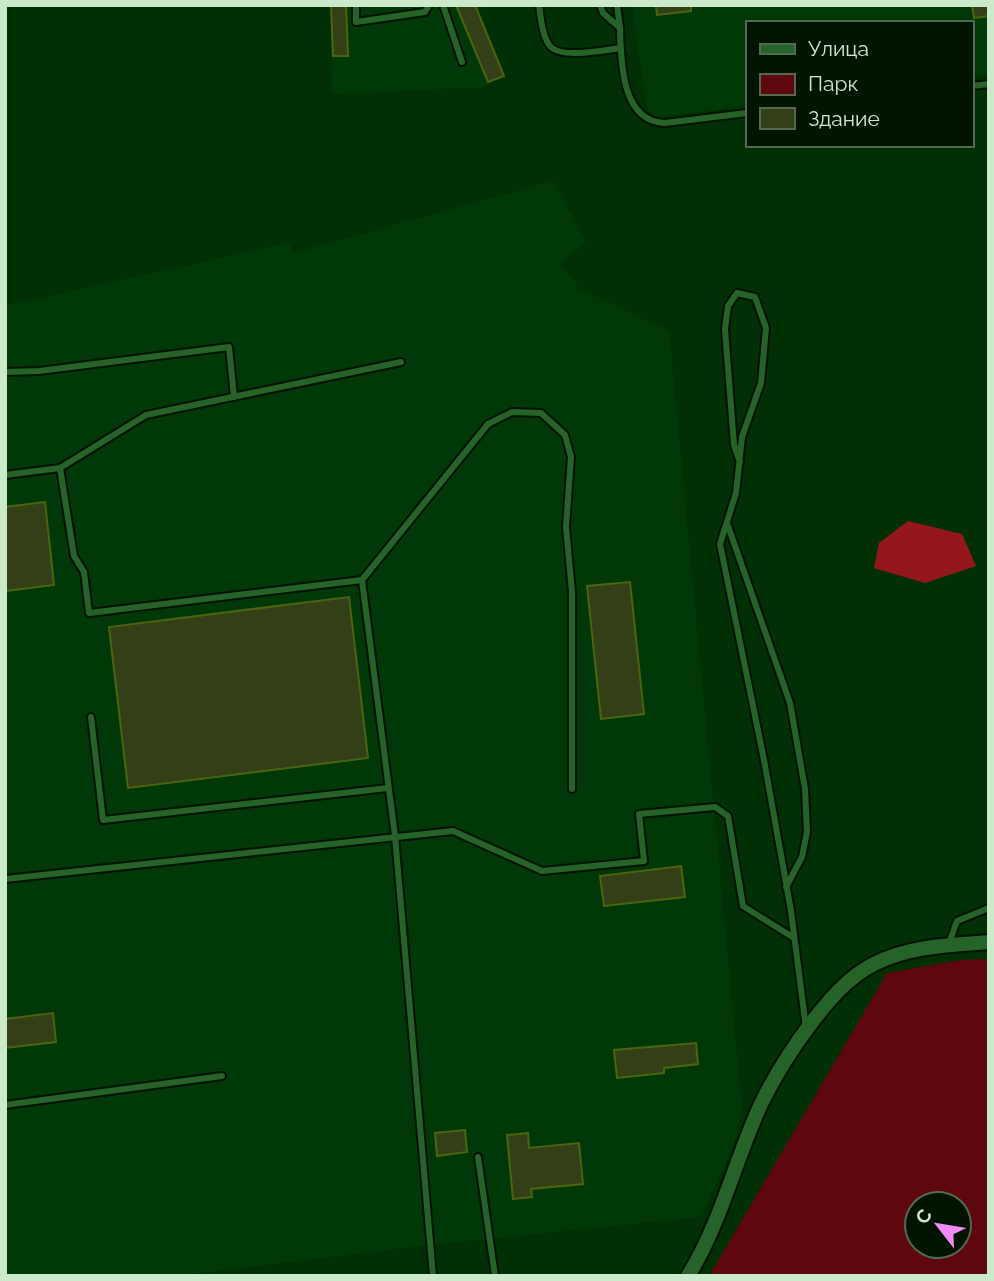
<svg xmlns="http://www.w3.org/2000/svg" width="994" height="1281" font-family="Raleway,sans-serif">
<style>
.built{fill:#003907}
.green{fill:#5e070e;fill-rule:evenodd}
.forest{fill:#94171e}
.building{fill:#323f17;stroke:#4d640f;stroke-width:2}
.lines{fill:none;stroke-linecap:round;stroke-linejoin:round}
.service-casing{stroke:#021303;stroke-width:10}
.tertiary-casing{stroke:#021303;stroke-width:18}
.service{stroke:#256329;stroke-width:6}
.tertiary{stroke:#256329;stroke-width:14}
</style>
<rect width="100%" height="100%" fill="#003004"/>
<!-- built -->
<path class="built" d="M 331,5 L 485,5 L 477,10 L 504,76 L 483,87 L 332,94 Z
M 632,5 L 989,5 L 989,74 L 971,76 L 971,23 L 747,23 L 747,106 L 658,117 L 647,108 Z
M 553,181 L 586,242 L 560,264 L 580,289 L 669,331 L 742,1111 L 734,1144 L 701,1217 L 446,1243 L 173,1276 L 5,1276 L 5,306 L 289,243 L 294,253 Z"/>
<!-- green -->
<path class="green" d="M 989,959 L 989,1276 L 709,1276 L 887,973 L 961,960 ZM 917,1204 L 959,1204 L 959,1246 L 917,1246 Z"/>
<!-- forest -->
<path class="forest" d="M 908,521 L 962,534 L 976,566 L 925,583 L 874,568 L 879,543 Z"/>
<!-- building -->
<path class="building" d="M 331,5 L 346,5 L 348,56 L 333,56 Z
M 456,5 L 475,5 L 504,76 L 488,82 Z
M 656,5 L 691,5 L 691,11 L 657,15 Z
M 972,5 L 989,5 L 989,16 L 974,18 Z
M 45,502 L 54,585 L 5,591 L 5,507 Z
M 630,582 L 644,714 L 601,719 L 587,586 Z
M 349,597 L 368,758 L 128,788 L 109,627 Z
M 681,866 L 685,897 L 604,906 L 600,876 Z
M 53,1013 L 56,1042 L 5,1048 L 5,1019 Z
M 696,1043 L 698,1064 L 664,1068 L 664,1073 L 617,1078 L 614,1050 Z
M 465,1130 L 467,1152 L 437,1156 L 435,1133 Z
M 528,1133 L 529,1148 L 579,1143 L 583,1184 L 531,1189 L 532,1197 L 513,1199 L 507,1135 Z"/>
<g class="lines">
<defs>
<path id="service" d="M 356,5 L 356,22 L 425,12 L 429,5
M 443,5 L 462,62
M 539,5 C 541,18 542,38 551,47 C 563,59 604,50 621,48
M 600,5 L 603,13 L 620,28 C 621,61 621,122 665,123 L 747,113
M 617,5 L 620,28
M 971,86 L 989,84
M 5,372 L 39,371 L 229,347 L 234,397
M 740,462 L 734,445 L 725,329 L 728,306 L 737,293 L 755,297 L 766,328 L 761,383 L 742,437 L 736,493 L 720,544 L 764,760 L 791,911 L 806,1028
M 60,468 L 146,415 L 401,362
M 5,475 L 60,468 L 74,556 L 84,572 L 89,613 L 362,580 L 395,836 L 433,1276
M 727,523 L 790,703 L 805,789 L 807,832 L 802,857 L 786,887
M 362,580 L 488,424 L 512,412 L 541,413 L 565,435 L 571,457 L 566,527 L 572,592 L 572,789
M 91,717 L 103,820 L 388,788
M 5,879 L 453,831 L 542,871 L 644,861 L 639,814 L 715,807 L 728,816 L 743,906 L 794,938
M 949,943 L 957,921 L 989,908
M 5,1105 L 222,1076
M 478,1157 L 495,1276"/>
<path id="tertiary" d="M 688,1276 C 721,1223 735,1160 761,1104 C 775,1075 793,1047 812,1022 C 829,1000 848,977 874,964 C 909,946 950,945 989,942"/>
</defs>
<!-- service casing -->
<use href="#service" class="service-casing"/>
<!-- tertiary casing -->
<use href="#tertiary" class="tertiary-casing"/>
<!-- service -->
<use href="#service" class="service"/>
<!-- tertiary -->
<use href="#tertiary" class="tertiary"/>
</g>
<!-- border -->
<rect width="994" height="1281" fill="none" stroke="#caeaca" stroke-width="14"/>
<!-- legend -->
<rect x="746" y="21" width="228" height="126" fill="#001401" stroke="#516a51" stroke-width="2"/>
<rect x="760" y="44" width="35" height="10" fill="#256329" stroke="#516a51" stroke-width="2"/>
<text x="808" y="56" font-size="21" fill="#caeaca">Улица</text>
<rect x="760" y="74" width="35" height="21" fill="#5e070e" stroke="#516a51" stroke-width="2"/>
<text x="808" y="91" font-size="21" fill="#caeaca">Парк</text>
<rect x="760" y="108" width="35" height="21" fill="#323f17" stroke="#516a51" stroke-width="2"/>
<text x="808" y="126" font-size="21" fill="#caeaca">Здание</text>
<!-- north arrow -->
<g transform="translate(938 1225) rotate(301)"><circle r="33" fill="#001401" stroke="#516a51" stroke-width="2"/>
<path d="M0-5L12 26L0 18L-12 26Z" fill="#ef8bf6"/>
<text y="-10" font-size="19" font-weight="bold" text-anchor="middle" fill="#caeaca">С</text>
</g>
</svg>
